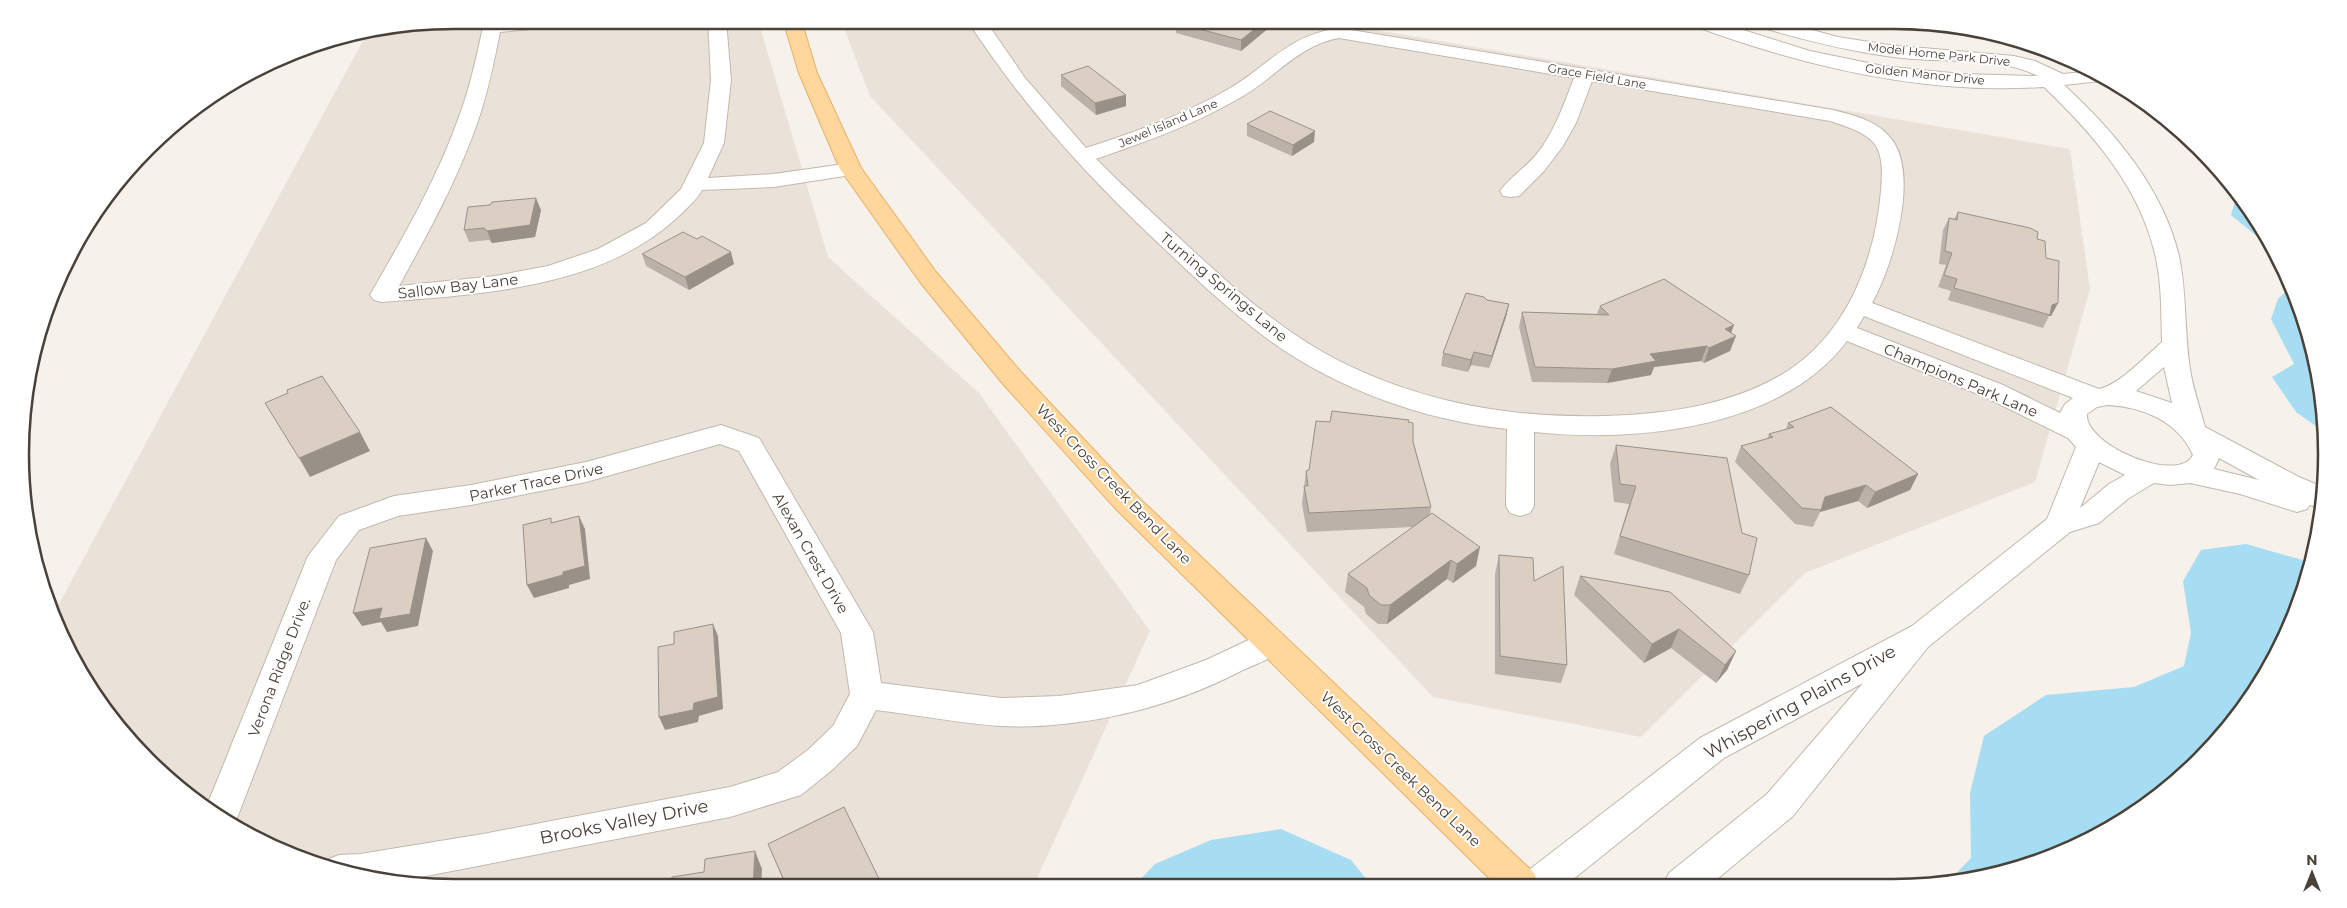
<svg xmlns="http://www.w3.org/2000/svg" width="2347" height="908" font-family="Montserrat,sans-serif">
<style>
.residential{fill:#eae2d9}
.water{fill:#a7ddf2}
.lines{fill:none;stroke-linecap:round;stroke-linejoin:round}
.minor-casing{stroke:#c2b8ad;stroke-width:2}
.major-casing{stroke:#e7b168;stroke-width:2}
.minor{fill:#fff;fill-rule:evenodd}
.major{fill:#ffd69b;fill-rule:evenodd}
.wall{fill:#bcb1a8}
.shaded-wall{fill:#999088}
.building{fill:#dbcec3;stroke:#999088}
.labels{text-anchor:middle;dominant-baseline:central;stroke-width:4;stroke-linejoin:round;paint-order:stroke}
.far-street-label{font-size:12px;fill:#4a4138;stroke:#fff}
.street-label{font-size:15px;fill:#4a4138;stroke:#fff}
.near-street-label{font-size:18px;fill:#4a4138;stroke:#fff}
.rim{fill:none;stroke:#4a4138;stroke-width:2.5}
</style>
<rect width="100%" height="100%" fill="#f6f1eb"/>
<!-- residential -->
<path class="residential" d="M 454,20 L 758,20 L 828,257 L 979,393 L 1150,631 L 1033,887 L 454,888 L 341,873 L 262,843 L 190,798 L 93,695 L 52,617 L 366,35 Z
M 841,20 L 1318,20 L 2070,149 L 2090,289 L 2035,482 L 1805,573 L 1641,737 L 1433,697 L 870,96 Z"/>
<!-- water -->
<path class="water" d="M 2240,197 L 2269,237 L 2275,251 L 2231,215 L 2236,198 Z
M 2291,286 C 2312,331 2323,382 2324,432 L 2296,412 L 2272,377 L 2294,364 L 2271,319 L 2278,299 Z
M 2246,544 L 2313,563 L 2312,567 L 2269,671 L 2179,780 L 2085,843 L 1946,884 L 1971,858 L 1970,793 L 1984,736 L 2046,695 L 2134,687 L 2184,666 L 2191,633 L 2183,581 L 2201,550 Z
M 1281,829 L 1351,860 L 1372,886 L 1134,886 L 1155,864 L 1211,840 Z"/>
<g class="lines">
<defs>
<path id="minor" d="M 510,20 L 577,20 L 574,24 L 568,25 L 500,32 C 494,62 488,92 478,121 C 458,179 428,233 399,286 L 495,276 L 548,266 L 598,249 L 646,223 L 681,189 L 704,143 L 711,80 L 708,20 L 726,20 L 731,80 L 724,143 L 708,178 L 774,174 L 851,163 L 858,165 L 862,169 L 858,173 L 851,175 L 774,187 L 702,190 C 697,199 689,206 682,213 C 606,288 483,294 382,302 L 374,300 L 370,295 C 402,239 435,183 457,122 C 469,92 476,59 483,27 L 486,23 Z
M 967,20 L 985,20 L 1025,78 L 1086,148 C 1135,132 1183,115 1227,90 C 1270,65 1286,36 1339,28 L 1833,110 C 1853,115 1874,120 1888,135 C 1922,169 1893,266 1872,303 L 2099,389 C 2119,385 2146,356 2162,342 C 2161,313 2162,282 2155,254 C 2139,186 2093,134 2044,87 C 1923,95 1801,66 1689,24 L 1686,20 L 1711,20 L 1810,51 L 1883,66 L 1961,74 L 2038,76 C 1998,56 1946,63 1902,58 C 1850,52 1800,39 1750,24 L 1747,20 L 1775,20 L 1838,37 L 1889,45 L 2014,56 L 2035,61 L 2063,74 L 2095,71 L 2109,80 L 2064,85 C 2114,131 2163,188 2179,256 C 2187,293 2184,331 2190,369 C 2193,389 2200,408 2205,427 L 2299,477 L 2325,488 L 2322,509 L 2310,505 L 2307,509 L 2297,512 L 2240,494 L 2190,483 L 2170,485 L 2154,483 L 2129,498 L 2099,523 L 2070,532 L 1928,647 L 1793,816 L 1710,885 L 1663,885 L 1669,873 L 1767,794 L 1863,683 L 1724,758 L 1566,885 L 1520,885 L 1525,873 L 1700,738 L 1912,626 L 2047,519 L 2076,447 L 2068,438 L 1985,397 L 1847,341 C 1781,429 1635,443 1534,432 L 1534,506 L 1530,513 L 1520,516 L 1510,513 L 1506,506 L 1507,429 C 1423,420 1337,389 1269,340 C 1228,310 1192,275 1155,240 C 1083,172 1022,104 967,20 ZM 1339,38 L 1574,78 C 1564,104 1554,133 1536,155 C 1525,168 1510,177 1500,191 L 1503,196 L 1511,197 L 1519,196 L 1544,171 L 1563,146 L 1576,123 L 1592,81 L 1830,121 C 1845,126 1863,131 1874,143 C 1884,156 1882,176 1881,191 C 1875,259 1848,331 1789,370 C 1735,405 1668,414 1605,416 C 1507,419 1407,400 1321,351 C 1271,322 1229,284 1188,246 C 1157,217 1126,189 1096,159 C 1145,142 1193,125 1238,99 C 1273,80 1298,45 1339,38 ZM 1864,316 L 2073,398 L 2065,404 L 2060,413 L 2003,385 L 1857,328 ZM 2164,367 L 2172,403 L 2136,391 ZM 2108,405 C 2143,407 2178,421 2193,455 C 2179,485 2084,445 2087,414 L 2097,407 ZM 2219,458 L 2259,480 L 2214,469 ZM 2099,462 L 2125,475 L 2109,484 L 2080,508 Z
M 721,425 L 759,438 L 873,632 L 881,683 L 1001,698 L 1059,696 L 1138,685 L 1206,660 L 1270,630 L 1281,633 L 1286,642 C 1278,658 1255,664 1239,672 C 1170,708 1079,730 1000,726 C 959,723 917,715 876,710 L 857,746 L 832,770 L 801,795 L 730,817 L 400,881 L 341,873 L 323,866 L 326,860 L 339,855 L 360,854 L 483,834 L 730,787 L 778,772 L 808,750 L 833,726 L 850,694 L 841,633 L 739,451 L 720,444 L 586,482 L 471,505 L 398,516 L 359,530 L 336,560 L 234,826 L 206,808 L 308,556 L 339,516 L 394,496 L 471,485 L 586,462 Z"/>
<path id="major" d="M 783,20 L 801,20 L 817,73 L 861,168 L 936,272 L 1021,372 L 1136,495 L 1534,873 L 1539,885 L 1496,885 L 1116,509 L 1003,384 L 920,282 L 840,169 L 799,73 Z"/>
</defs>
<!-- minor casing -->
<use href="#minor" class="minor-casing"/>
<!-- major casing -->
<use href="#major" class="major-casing"/>
<!-- minor -->
<use href="#minor" class="minor"/>
<!-- major -->
<use href="#major" class="major"/>
</g>
<!-- wall -->
<path class="wall" d="M 1277,21 L 1241,51 L 1176,33 L 1176,23 Z
M 1061,75 L 1126,106 L 1096,115 L 1061,86 Z
M 1247,124 L 1314,142 L 1292,156 L 1247,136 Z
M 541,210 L 535,237 L 492,243 L 489,240 L 469,242 L 464,230 Z
M 1958,212 L 2037,239 L 2046,258 L 2058,303 L 2051,316 L 2049,316 L 2043,328 L 1948,300 L 1951,291 L 1938,287 L 1946,265 L 1939,264 L 1943,230 L 1949,218 L 1954,219 Z
M 642,254 L 734,264 L 689,290 L 646,266 Z
M 1487,300 L 1509,304 L 1506,317 L 1489,368 L 1471,365 L 1468,372 L 1441,366 L 1443,353 Z
M 1600,306 L 1731,333 L 1730,351 L 1704,363 L 1701,361 L 1654,367 L 1651,375 L 1607,383 L 1532,382 L 1519,327 L 1522,312 L 1597,314 Z
M 1330,422 L 1408,422 L 1431,507 L 1430,515 L 1476,566 L 1453,583 L 1447,579 L 1387,624 L 1378,624 L 1366,614 L 1364,607 L 1345,592 L 1348,574 L 1413,527 L 1307,532 L 1302,504 L 1306,471 L 1309,470 Z
M 1788,423 L 1918,474 L 1910,490 L 1867,508 L 1858,501 L 1820,512 L 1813,527 L 1795,524 L 1735,462 L 1741,446 L 1767,439 L 1769,434 L 1786,429 Z
M 1616,445 L 1749,575 L 1740,594 L 1614,554 L 1629,504 L 1614,502 L 1610,464 Z
M 1499,555 L 1534,581 L 1567,665 L 1561,683 L 1495,674 L 1495,574 Z
M 1580,576 L 1736,651 L 1727,670 L 1716,683 L 1671,648 L 1644,663 L 1574,595 Z
M 768,844 L 883,887 L 786,887 Z"/>
<!-- shaded-wall -->
<path class="shaded-wall" d="M 1266,20 L 1278,20 L 1277,21 L 1241,51 L 1241,40 Z
M 1126,95 L 1126,106 L 1096,115 L 1095,103 Z
M 1315,131 L 1314,142 L 1292,156 L 1293,145 Z
M 536,198 L 541,210 L 535,237 L 492,243 L 487,231 Z
M 731,252 L 734,264 L 689,290 L 685,277 Z
M 2058,303 L 2051,316 L 2049,316 L 2052,305 Z
M 1509,304 L 1506,317 L 1489,368 L 1492,356 Z
M 1734,325 L 1729,339 L 1736,336 L 1730,351 L 1704,363 L 1709,348 L 1725,329 Z
M 1707,346 L 1701,361 L 1654,367 L 1651,375 L 1607,383 L 1612,369 L 1650,354 Z
M 1474,352 L 1471,365 L 1468,372 L 1471,360 Z
M 360,432 L 370,451 L 310,477 L 299,458 Z
M 1918,474 L 1910,490 L 1867,508 L 1875,492 Z
M 1866,485 L 1858,501 L 1820,512 L 1825,497 Z
M 579,516 L 585,529 L 590,579 L 569,585 L 569,588 L 534,598 L 527,585 Z
M 426,538 L 433,551 L 418,626 L 387,632 L 381,622 L 362,626 L 353,613 L 382,608 Z
M 1480,547 L 1476,566 L 1453,583 L 1457,564 Z
M 1451,560 L 1447,579 L 1387,624 L 1390,605 Z
M 713,624 L 718,636 L 723,709 L 699,716 L 698,722 L 665,730 L 659,717 L 694,703 Z
M 1679,629 L 1671,648 L 1644,663 L 1652,644 Z
M 1736,651 L 1727,670 L 1716,683 L 1725,665 Z
M 755,851 L 762,869 L 761,887 L 753,887 Z"/>
<!-- building -->
<path class="building" d="M 1179,20 L 1266,20 L 1241,40 L 1176,23 Z
M 1088,66 L 1126,95 L 1095,103 L 1061,75 Z
M 1270,111 L 1315,131 L 1293,145 L 1247,124 Z
M 536,198 L 530,225 L 487,231 L 484,228 L 464,230 L 468,207 L 490,205 L 492,202 Z
M 1958,212 L 2030,228 L 2038,232 L 2037,239 L 2045,241 L 2046,258 L 2059,261 L 2058,303 L 2052,305 L 2050,315 L 1954,288 L 1957,279 L 1944,275 L 1952,253 L 1945,251 L 1949,218 L 1957,220 Z
M 683,232 L 697,239 L 702,236 L 731,252 L 685,277 L 642,254 Z
M 1664,279 L 1734,325 L 1725,329 L 1736,336 L 1709,348 L 1707,346 L 1650,354 L 1656,361 L 1612,369 L 1535,367 L 1522,312 L 1609,315 L 1600,306 Z
M 1466,293 L 1484,297 L 1487,300 L 1509,304 L 1492,356 L 1474,352 L 1471,360 L 1443,353 Z
M 322,376 L 360,432 L 299,458 L 265,403 L 288,393 L 287,390 Z
M 1831,407 L 1918,474 L 1875,492 L 1866,485 L 1825,497 L 1821,510 L 1802,508 L 1741,446 L 1773,437 L 1769,434 L 1794,427 L 1788,423 Z
M 1332,411 L 1409,420 L 1408,422 L 1413,423 L 1413,442 L 1431,507 L 1309,513 L 1304,486 L 1308,486 L 1306,471 L 1309,470 L 1316,421 L 1330,422 Z
M 1616,445 L 1727,458 L 1742,533 L 1757,538 L 1749,575 L 1620,536 L 1636,486 L 1620,484 Z
M 1432,513 L 1480,547 L 1457,564 L 1451,560 L 1390,605 L 1381,605 L 1369,595 L 1367,588 L 1348,574 Z
M 579,516 L 585,566 L 563,572 L 563,575 L 527,585 L 523,525 L 551,518 L 551,523 Z
M 426,538 L 410,614 L 379,619 L 382,608 L 353,613 L 370,548 Z
M 1499,555 L 1533,558 L 1534,581 L 1563,566 L 1567,665 L 1500,656 Z
M 1580,576 L 1670,592 L 1736,651 L 1725,665 L 1679,629 L 1652,644 Z
M 713,624 L 718,697 L 694,703 L 693,710 L 659,717 L 658,647 L 674,644 L 674,632 Z
M 844,807 L 883,887 L 787,887 L 768,844 Z
M 755,851 L 753,887 L 670,887 L 672,877 L 704,872 L 705,859 Z"/>
<g class="labels">
<!-- far-street labels -->
<g class="far-street-label">
<text transform="translate(1939 54) rotate(6)">Model Home Park Drive</text>
<text transform="translate(1925 74) rotate(6)">Golden Manor Drive</text>
<text transform="translate(1597 76) rotate(10)">Grace Field Lane</text>
<text transform="translate(1168 123) rotate(-23)">Jewel Island Lane</text>
</g>
<!-- street labels -->
<g class="street-label">
<text transform="translate(458 286) rotate(-7)">Sallow Bay Lane</text>
<text transform="translate(1224 287) rotate(40)">Turning Springs Lane</text>
<text transform="translate(1961 380) rotate(23)">Champions Park Lane</text>
<text transform="translate(536 482) rotate(-12)">Parker Trace Drive</text>
<text transform="translate(1114 484) rotate(46)">West Cross Creek Bend Lane</text>
<text transform="translate(811 553) rotate(60)">Alexan Crest Drive</text>
<text transform="translate(279 667) rotate(-69)">Verona Ridge Drive.</text>
<text transform="translate(1401 769) rotate(44)">West Cross Creek Bend Lane</text>
</g>
<!-- near-street labels -->
<g class="near-street-label">
<text transform="translate(1800 702) rotate(-29)">Whispering Plains Drive</text>
<text transform="translate(624 822) rotate(-11)">Brooks Valley Drive</text>
</g>
</g>
<!-- crop -->
<path d="M0 0H2347V908H0ZM454 29H1893A425 425 0 0 1 2318 454V454A425 425 0 0 1 1893 879H454A425 425 0 0 1 29 454V454A425 425 0 0 1 454 29Z" fill="#fff" fill-rule="evenodd"/>
<path class="rim" d="M454 29H1893A425 425 0 0 1 2318 454V454A425 425 0 0 1 1893 879H454A425 425 0 0 1 29 454V454A425 425 0 0 1 454 29Z"/>
<!-- north arrow -->
<g transform="translate(2312 873)" stroke="#ffffff" stroke-width="4" paint-order="stroke">
<path d="M0-4L9 19L0 12L-9 19Z" fill="#4a4138"/>
<text y="-8" font-size="14" font-weight="bold" text-anchor="middle" fill="#4a4138">N</text>
</g>
</svg>
